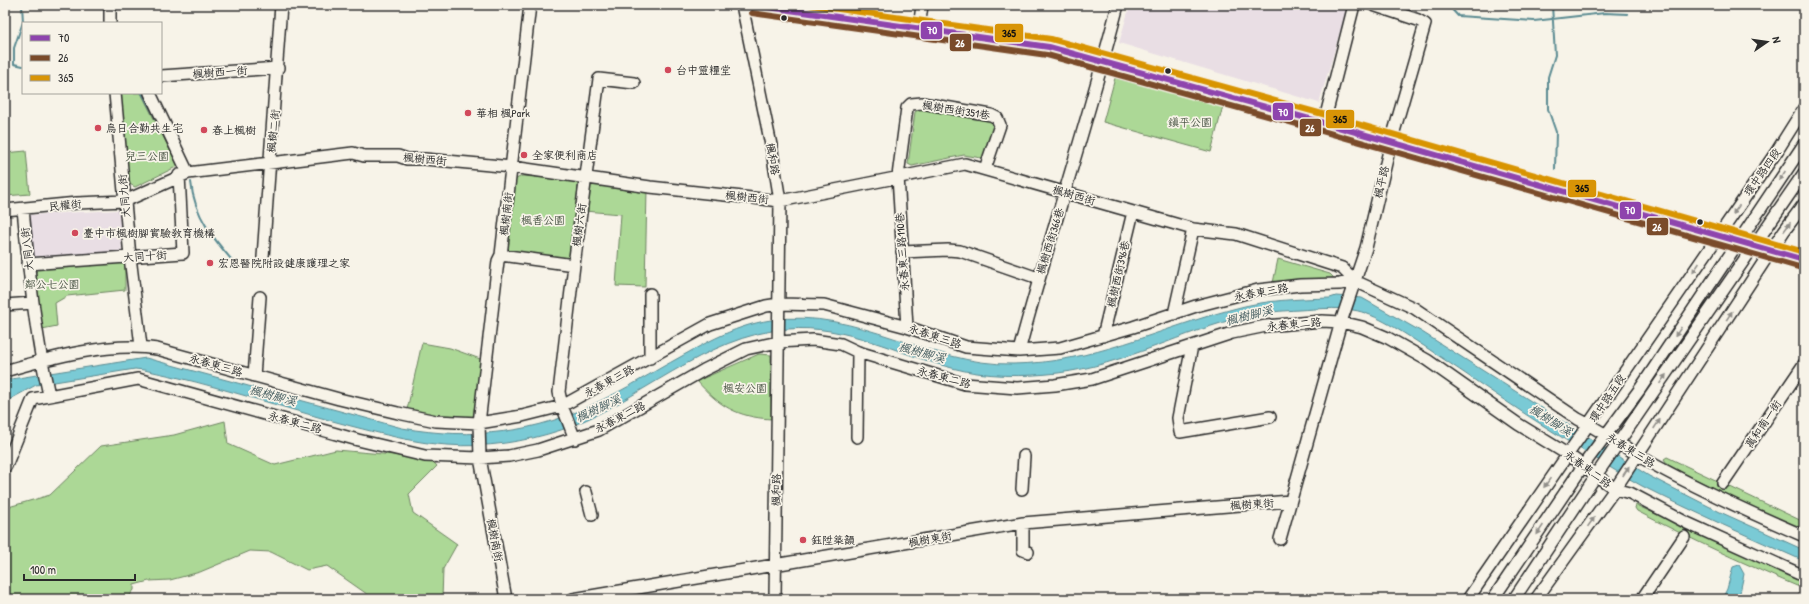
<svg xmlns="http://www.w3.org/2000/svg" width="1809" height="604" font-family="'Patrick Hand','LXGW WenKai TC',sans-serif">
<style>
.built{fill:#e9dee4}
.green{fill:#acd896;stroke:#6c8260}
.water{fill:#7acad5;stroke:#5a8a91}
.lines{fill:none;stroke-linecap:round;stroke-linejoin:round}
.stream{stroke:#5a8a91;stroke-width:2}
.minor-casing{stroke:#2b2b2b;stroke-width:14}
.major-casing{stroke:#2b2b2b;stroke-width:17}
.minor{stroke:#f7f3e8;stroke-width:11}
.major{stroke:#f7f3e8;stroke-width:14}
.bus-1-casing{stroke:#f7f3e8;stroke-width:9}
.bus-2-casing{stroke:#f7f3e8;stroke-width:9}
.bus-3-casing{stroke:#f7f3e8;stroke-width:9}
.bus-1{stroke:#8e44ad;stroke-width:6}
.bus-2{stroke:#7a4b2a;stroke-width:6}
.bus-3{stroke:#d89406;stroke-width:6}
.oneway{fill:#918f8a}
.bus-dot{fill:#2b2b2b;stroke:#f7f3e8;stroke-width:1.5}
.poi-dot{fill:#d1495b;stroke:#f7f3e8;stroke-width:1.5}
.labels{text-anchor:middle;dominant-baseline:central;stroke-width:3.5;stroke-linejoin:round;paint-order:stroke}
.poi-label{font-size:11px;fill:#2b2b2b;stroke:#f7f3e8;text-anchor:start}
.street-label{font-size:11px;fill:#2b2b2b;stroke:#f7f3e8}
.park-label{font-size:11px;fill:#4b5646;stroke:#f7f3e8}
.water-label{font-size:12px;font-style:italic;fill:#435b5e;stroke:#f7f3e8}
.line-badge{stroke:#f7f3e8;stroke-width:1.5}
.badge-label{font-size:11px;text-anchor:middle;font-weight:bold;fill:#fff}
.pale-badge-label{font-size:11px;text-anchor:middle;font-weight:bold;fill:#111}
</style>
<rect width="100%" height="100%" fill="#f7f3e8"/>
<filter id="ink" filterUnits="userSpaceOnUse"><feTurbulence type="fractalNoise" baseFrequency=".025" numOctaves="2"/><feDisplacementMap in="SourceGraphic" scale="8" xChannelSelector="R" yChannelSelector="G"/><feConvolveMatrix kernelMatrix="1 2 1 2 8 2 1 2 1" color-interpolation-filters="sRGB"/></filter>
<g filter="url(#ink)">
<!-- built -->
<path class="built" d="M 1130,5 L 1348,5 L 1319,103 L 1119,43 Z
M 119,210 L 122,251 L 31,261 L 27,215 Z"/>
<!-- green -->
<path class="green" d="M 1115,78 L 1223,106 L 1211,152 L 1103,122 Z
M 120,93 L 141,93 L 178,166 L 135,187 L 128,183 Z
M 921,108 L 989,118 L 996,123 L 986,155 L 981,158 L 964,155 L 912,166 L 908,164 L 915,112 Z
M 26,151 L 30,194 L 5,196 L 5,153 Z
M 522,176 L 574,180 L 578,185 L 571,261 L 506,252 L 516,179 Z
M 590,182 L 647,189 L 645,287 L 616,286 L 621,214 L 584,211 Z
M 1278,259 L 1330,274 L 1335,279 L 1296,280 L 1273,283 Z
M 118,260 L 125,266 L 125,290 L 67,296 L 55,303 L 57,326 L 42,329 L 34,275 L 39,268 Z
M 422,343 L 450,348 L 483,360 L 474,410 L 474,419 L 450,419 L 407,410 Z
M 759,354 L 771,355 L 771,419 C 737,417 719,406 697,381 Z
M 225,421 L 228,444 L 275,465 L 336,450 L 430,458 L 437,466 L 409,494 L 413,513 L 457,544 L 443,569 L 442,599 L 374,599 L 327,566 L 307,570 L 271,552 L 250,551 L 200,572 L 170,580 L 149,581 L 134,585 L 134,590 L 127,599 L 5,599 L 5,508 L 50,495 L 101,446 L 174,435 Z
M 1667,457 L 1804,522 L 1804,530 L 1731,497 L 1668,465 L 1664,459 Z
M 1636,505 L 1804,581 L 1804,589 C 1747,565 1692,540 1637,511 L 1635,508 Z"/>
<!-- water -->
<path class="water" d="M 1336,296 L 1362,298 L 1422,332 L 1649,476 L 1720,512 L 1804,550 L 1804,561 C 1750,537 1695,513 1642,486 C 1616,472 1591,455 1566,440 C 1517,410 1471,377 1424,346 C 1405,334 1375,313 1353,310 C 1335,307 1317,309 1299,310 C 1282,311 1263,312 1246,316 C 1183,331 1124,365 1058,373 C 1024,377 985,377 952,368 C 898,354 845,324 788,329 C 704,335 639,403 561,430 C 525,442 485,448 447,445 C 415,443 382,434 351,426 C 282,408 214,384 144,370 L 135,369 L 36,385 L 5,402 L 5,380 L 146,358 L 402,428 C 473,440 536,434 600,401 C 622,391 643,378 664,366 C 699,347 731,326 771,320 C 858,307 929,366 1013,364 C 1093,363 1157,329 1233,309 C 1264,300 1298,299 1330,298 Z
M 1739,565 L 1744,574 L 1739,597 L 1738,599 L 1722,599 L 1727,589 L 1733,567 Z"/>
<g class="lines">
<!-- stream -->
<path class="stream" d="M 22,5 L 23,22 L 14,48 L 14,64 L 23,66
M 1448,5 L 1458,16 L 1534,21 L 1605,13 L 1628,14
M 1552,5 L 1555,55 L 1548,77 L 1548,109 L 1556,132 L 1555,169
M 1398,7 L 1402,5
M 142,93 L 164,134
M 191,182 C 194,216 215,241 237,266"/>
<defs>
<path id="minor" d="M 110,5 L 110,23
M 742,5 L 771,145 L 780,201 L 775,599
M 919,29 L 922,5
M 161,76 L 278,68
M 115,93 L 130,257 L 141,346
M 150,93 L 188,173
M 1324,123 L 1354,5
M 23,209 C 29,271 35,334 49,395
M 5,210 L 77,203 L 125,201 L 188,173 L 353,153 L 364,156 L 398,156 L 407,159 L 425,159 L 512,167 L 650,187 L 780,201 L 965,164 L 1193,229 L 1236,234 L 1342,268 L 1355,281
M 902,252 L 948,250 L 960,251 L 1038,278
M 501,255 L 574,265
M 263,257 L 281,5
M 28,264 L 183,253 L 179,175
M 650,294 L 650,358
M 5,305 L 33,303
M 1174,314 L 1193,229
M 907,327 L 898,176 L 907,108 L 911,104 L 922,103 L 991,115 L 997,118 L 1000,125 L 985,169
M 1103,336 L 1133,212
M 1192,346 L 1178,418 L 1180,432 L 1270,417
M 1019,351 C 1050,235 1088,121 1118,5
M 5,371 C 49,358 111,341 157,349 L 339,399 L 398,413 L 436,421 L 479,423 L 522,416 L 562,406 L 710,324 L 766,306 L 779,304 L 824,305 L 907,327 L 966,347 L 1019,351 L 1060,348 L 1133,327 L 1196,306 L 1258,290 L 1300,285 L 1340,284 L 1355,281 L 1414,308 L 1578,419 C 1604,432 1628,450 1653,464 C 1702,491 1753,514 1804,536
M 254,376 L 260,297
M 857,437 L 858,352
M 575,439 L 562,406 L 559,392 L 574,265 L 599,79 L 634,83
M 6,466 L 33,399 L 138,379 L 358,440 L 425,456 L 480,458 L 509,456 L 538,450 L 599,430 L 704,370 L 746,349 L 778,342 L 813,340 L 841,344 L 858,352 L 965,384 L 1017,388 L 1055,385 L 1092,379 L 1232,333 L 1266,326 L 1322,321 L 1341,322 L 1362,327 L 1388,338 L 1427,360 L 1518,424 L 1567,454 L 1615,489 L 1630,493 L 1687,523 L 1804,576
M 1723,483 L 1804,364
M 1022,489 L 1024,456
M 586,492 L 592,515
M 1023,523 L 1023,550 L 1028,552
M 1280,539 L 1341,322 L 1366,248 L 1391,142 L 1425,24 L 1418,20 L 1373,5
M 506,599 L 480,458 L 479,423 L 498,261 L 501,255 L 530,5
M 573,599 L 1023,523 L 1290,501
M 1468,599 L 1777,151 L 1804,108
M 1493,599 L 1585,463 L 1640,389 L 1804,144
M 1514,599 L 1599,471 L 1804,173
M 1536,599 L 1615,489 L 1784,231 L 1804,204
M 1642,599 L 1684,537"/>
<path id="major" d="M 753,5 L 1049,47 L 1324,123 L 1804,260"/>
</defs>
<!-- minor casing -->
<use href="#minor" class="minor-casing"/>
<!-- major casing -->
<use href="#major" class="major-casing"/>
<!-- minor -->
<use href="#minor" class="minor"/>
<!-- major -->
<use href="#major" class="major"/>
<defs>
<path id="bus-1" d="M 753,5 L 1049,47 L 1324,123 L 1804,260"/>
<path id="bus-2" d="M 752,13 L 1047,55 L 1322,131 L 1802,268"/>
<path id="bus-3" d="M 810,5 L 1051,39 L 1326,115 L 1804,252"/>
</defs>
<!-- bus-1 casing -->
<use href="#bus-1" class="bus-1-casing"/>
<!-- bus-2 casing -->
<use href="#bus-2" class="bus-2-casing"/>
<!-- bus-3 casing -->
<use href="#bus-3" class="bus-3-casing"/>
<!-- bus-1 -->
<use href="#bus-1" class="bus-1"/>
<!-- bus-2 -->
<use href="#bus-2" class="bus-2"/>
<!-- bus-3 -->
<use href="#bus-3" class="bus-3"/>
</g>
<!-- one-way arrows -->
<defs><path id="oneway-solid" d="M-6-.8H1V-3.2L6.5 0L1 3.2V.8H-6Z"/></defs>
<g class="oneway">
<use href="#oneway-solid" transform="translate(1782 176) rotate(124)"/>
<use href="#oneway-solid" transform="translate(1736 210) rotate(125)"/>
<use href="#oneway-solid" transform="translate(1787 227) rotate(-54)"/>
<use href="#oneway-solid" transform="translate(1696 268) rotate(124)"/>
<use href="#oneway-solid" transform="translate(1729 316) rotate(-57)"/>
<use href="#oneway-solid" transform="translate(1678 332) rotate(124)"/>
<use href="#oneway-solid" transform="translate(1663 379) rotate(-55)"/>
<use href="#oneway-solid" transform="translate(1657 424) rotate(-57)"/>
<use href="#oneway-solid" transform="translate(1626 471) rotate(-57)"/>
<use href="#oneway-solid" transform="translate(1547 483) rotate(125)"/>
<use href="#oneway-solid" transform="translate(1591 522) rotate(-55)"/>
<use href="#oneway-solid" transform="translate(1540 530) rotate(124)"/>
</g>
</g>
<!-- markers -->
<g class="bus-dot">
<circle cx="784" cy="18" r="3.5"/>
<circle cx="1168" cy="71" r="3.5"/>
<circle cx="1700" cy="222" r="3.5"/>
</g>
<g class="poi-dot">
<circle cx="668" cy="70" r="4"/>
<circle cx="468" cy="113" r="4"/>
<circle cx="98" cy="128" r="4"/>
<circle cx="204" cy="130" r="4"/>
<circle cx="524" cy="155" r="4"/>
<circle cx="75" cy="233" r="4"/>
<circle cx="210" cy="263" r="4"/>
<circle cx="803" cy="540" r="4"/>
</g>
<g class="labels">
<!-- poi labels -->
<g class="poi-label">
<text x="676" y="70">台中靈糧堂</text>
<text x="476" y="113">華相 楓Park</text>
<text x="106" y="128">烏日合勤共生宅</text>
<text x="212" y="130">春上楓樹</text>
<text x="532" y="155">全家便利商店</text>
<text x="83" y="233">臺中市楓樹腳實驗教育機構</text>
<text x="218" y="263">宏恩醫院附設健康護理之家</text>
<text x="811" y="540">鈺陞築韻</text>
</g>
<!-- street labels -->
<g class="street-label">
<text transform="translate(220 72) rotate(-4)">楓樹西一街</text>
<text transform="translate(956 110) rotate(9)">楓樹西街351巷</text>
<text transform="translate(273 131) rotate(-84)">楓樹二街</text>
<text transform="translate(425 159) rotate(5)">楓樹西街</text>
<text transform="translate(773 159) rotate(80)">楓和路</text>
<text transform="translate(1762 172) rotate(-55)">環中路四段</text>
<text transform="translate(1381 182) rotate(-77)">楓平路</text>
<text transform="translate(1074 195) rotate(16)">楓樹西街</text>
<text transform="translate(124 196) rotate(-95)">大同九街</text>
<text transform="translate(747 197) rotate(6)">楓樹西街</text>
<text transform="translate(65 205) rotate(-6)">民權街</text>
<text transform="translate(506 214) rotate(-83)">楓樹南街</text>
<text transform="translate(579 225) rotate(-82)">楓樹六街</text>
<text transform="translate(1050 241) rotate(-73)">楓樹西街366巷</text>
<text transform="translate(27 249) rotate(-96)">大同八街</text>
<text transform="translate(902 252) rotate(-94)">永春東三路110巷</text>
<text transform="translate(145 256) rotate(-4)">大同十街</text>
<text transform="translate(1118 274) rotate(-77)">楓樹西街396巷</text>
<text transform="translate(1261 292) rotate(-10)">永春東三路</text>
<text transform="translate(1294 324) rotate(-5)">永春東二路</text>
<text transform="translate(935 336) rotate(18)">永春東三路</text>
<text transform="translate(216 365) rotate(16)">永春東三路</text>
<text transform="translate(944 377) rotate(15)">永春東二路</text>
<text transform="translate(609 381) rotate(-28)">永春東三路</text>
<text transform="translate(1607 398) rotate(-56)">環中路五段</text>
<text transform="translate(620 417) rotate(-27)">永春東二路</text>
<text transform="translate(295 422) rotate(15)">永春東二路</text>
<text transform="translate(1763 424) rotate(-56)">萬和南一街</text>
<text transform="translate(1631 450) rotate(32)">永春東三路</text>
<text transform="translate(1588 469) rotate(36)">永春東二路</text>
<text transform="translate(776 490) rotate(-89)">楓和路</text>
<text transform="translate(1252 504) rotate(-4)">楓樹東街</text>
<text transform="translate(930 539) rotate(-10)">楓樹東街</text>
<text transform="translate(495 540) rotate(79)">楓樹南街</text>
</g>
<!-- park labels -->
<g class="park-label">
<text x="1190" y="122">鎮平公園</text>
<text x="147" y="156">兒三公園</text>
<text x="543" y="220">楓香公園</text>
<text x="52" y="284">鄰公七公園</text>
<text x="745" y="388">楓安公園</text>
</g>
<!-- water labels -->
<g class="water-label">
<text transform="translate(1249 315) rotate(-14)">楓樹腳溪</text>
<text transform="translate(922 352) rotate(15)">楓樹腳溪</text>
<text transform="translate(273 395) rotate(15)">楓樹腳溪</text>
<text transform="translate(598 408) rotate(-25)">楓樹腳溪</text>
<text transform="translate(1551 420) rotate(32)">楓樹腳溪</text>
</g>
</g>
<g class="line-badge">
<rect x="920" y="21" width="23" height="19" rx="4" fill="#8e44ad"/>
<rect x="994" y="23" width="30" height="20" rx="4" fill="#d89406"/>
<rect x="949" y="33" width="23" height="19" rx="4" fill="#7a4b2a"/>
<rect x="1272" y="102" width="22" height="19" rx="4" fill="#8e44ad"/>
<rect x="1325" y="109" width="30" height="20" rx="4" fill="#d89406"/>
<rect x="1299" y="118" width="23" height="19" rx="4" fill="#7a4b2a"/>
<rect x="1567" y="179" width="30" height="19" rx="4" fill="#d89406"/>
<rect x="1619" y="201" width="23" height="19" rx="4" fill="#8e44ad"/>
<rect x="1646" y="217" width="23" height="19" rx="4" fill="#7a4b2a"/>
</g>
<g class="badge-label">
<text x="932" y="34">70</text>
<text x="960" y="47">26</text>
<text x="1283" y="116">70</text>
<text x="1310" y="132">26</text>
<text x="1630" y="214">70</text>
<text x="1657" y="231">26</text>
</g>
<g class="pale-badge-label">
<text x="1009" y="37">365</text>
<text x="1340" y="123">365</text>
<text x="1582" y="192">365</text>
</g>
<!-- margin -->
<rect width="1809" height="604" fill="none" stroke="#f7f3e8" stroke-width="20"/>
<rect x="10" y="10" width="1789" height="584" fill="none" stroke="#2b2b2b" stroke-width="1.5" filter="url(#ink)"/>
<!-- legend -->
<rect x="22" y="22" width="140" height="72" fill="#f7f3e8" stroke="#a5a39c"/>
<rect x="30" y="35" width="20" height="6" fill="#8e44ad" stroke="#a5a39c"/>
<text x="58" y="42" font-size="12" fill="#2b2b2b">70</text>
<rect x="30" y="55" width="20" height="6" fill="#7a4b2a" stroke="#a5a39c"/>
<text x="58" y="62" font-size="12" fill="#2b2b2b">26</text>
<rect x="30" y="75" width="20" height="6" fill="#d89406" stroke="#a5a39c"/>
<text x="58" y="82" font-size="12" fill="#2b2b2b">365</text>
<!-- north arrow -->
<g transform="translate(1767 42) rotate(77)" stroke="#f7f3e8" stroke-width="3" paint-order="stroke">
<path d="M0-3L7 15L0 10L-7 15Z" fill="#2b2b2b"/>
<text y="-6" font-size="11" font-weight="bold" text-anchor="middle" fill="#2b2b2b">N</text>
</g>
<!-- scale -->
<path d="M24 574v6h111v-6" fill="none" stroke="#2b2b2b" stroke-width="2"/>
<text x="30" y="574" font-size="12" fill="#2b2b2b" stroke="#f7f3e8" stroke-width="3" paint-order="stroke">100 m</text>
</svg>
